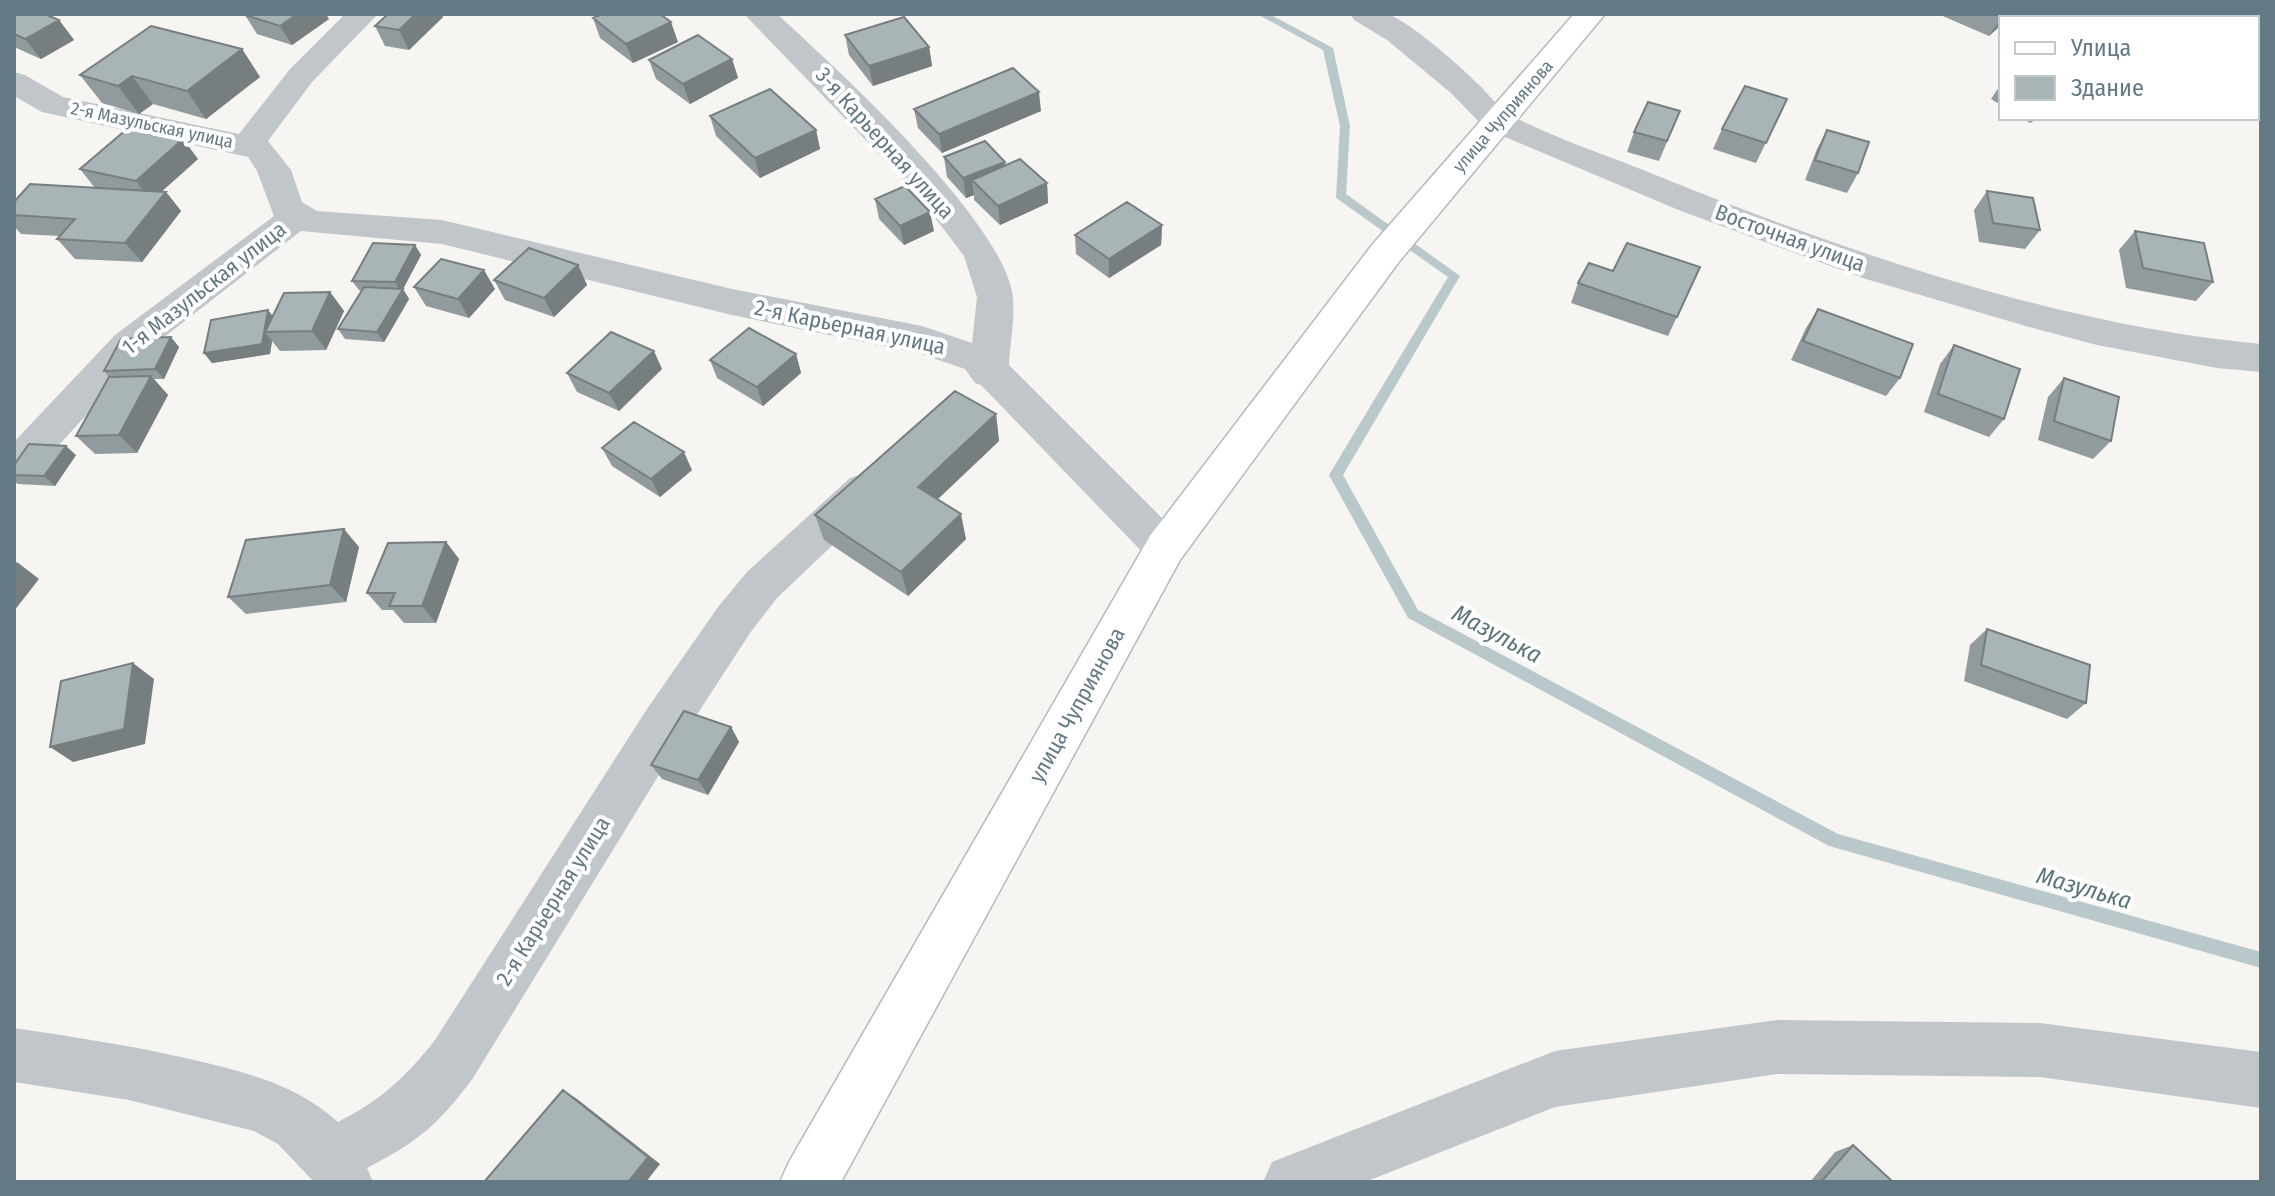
<svg xmlns="http://www.w3.org/2000/svg" width="2275" height="1196" font-family="'Fira Sans Condensed',sans-serif">
<style>
.lines{fill:none;stroke-linecap:round;stroke-linejoin:round}
.stream{fill:#b9c8cb;fill-rule:evenodd}
.secondary-casing{stroke:#b3babd;stroke-width:3}
.street{fill:#c0c6c9;fill-rule:evenodd}
.secondary{fill:#fff;fill-rule:evenodd}
.wall{fill:#919b9d}
.shaded-wall{fill:#767e80}
.building{fill:#a9b4b7;stroke:#767e80;stroke-width:2}
.labels{text-anchor:middle;dominant-baseline:central;stroke-width:8;stroke-linejoin:round;paint-order:stroke}
.far-street-label{font-size:18px;fill:#637a85;stroke:#fff}
.street-label{font-size:22px;fill:#637a85;stroke:#fff}
.water-label{font-size:24px;font-style:italic;fill:#5a767b;stroke:#fff}
</style>
<rect width="100%" height="100%" fill="#f6f5f2"/>
<g class="lines">
<!-- stream -->
<path class="stream" d="M 1257,14 L 1269,14 L 1333,48 L 1350,126 L 1346,194 L 1460,276 L 1343,475 L 1418,610 L 1838,834 L 2261,952 L 2261,968 L 1829,846 L 1408,618 L 1329,475 L 1448,277 L 1336,198 L 1340,126 L 1323,50 Z"/>
<defs>
<path id="secondary" d="M 1574,14 L 1605,14 L 1398,263 L 1180,560 L 841,1182 L 780,1182 L 789,1162 L 1150,536 L 1372,245 Z"/>
</defs>
<!-- secondary casing -->
<use href="#secondary" class="secondary-casing"/>
<!-- street -->
<path class="street" d="M 345,14 L 378,14 L 312,82 L 268,141 L 291,170 L 302,202 L 317,211 L 442,220 L 732,289 L 922,326 L 972,343 L 977,297 L 964,256 L 914,190 L 744,14 L 777,14 C 835,67 1006,223 1013,298 C 1015,319 1010,344 1009,365 L 1180,536 L 1186,548 L 1180,560 L 1165,565 L 1150,560 L 981,385 L 975,383 L 965,369 L 918,353 L 732,315 L 442,244 L 301,231 L 141,355 L 28,479 L 14,484 L 14,442 L 115,335 L 274,216 L 257,171 L 248,157 L 42,112 L 14,96 L 14,72 L 25,75 L 63,97 L 239,134 L 290,69 Z
M 1350,14 C 1361,14 1375,12 1386,14 C 1406,18 1461,67 1477,83 C 1488,93 1499,109 1512,116 C 1558,140 1610,156 1658,176 C 1843,251 2062,326 2261,344 L 2261,372 L 2217,368 L 2097,345 L 2029,327 L 1866,279 L 1681,211 L 1486,129 L 1451,93 L 1387,40 L 1354,20 Z
M 2060,14 L 2092,14 L 2089,18 L 2057,18 Z
M 865,473 L 880,478 L 886,489 L 880,500 L 777,598 L 750,633 L 681,739 L 473,1078 C 438,1125 419,1141 367,1168 L 373,1182 L 314,1182 L 278,1144 L 254,1131 L 129,1100 L 14,1082 L 14,1028 C 75,1037 134,1046 194,1060 C 248,1073 296,1084 338,1122 C 381,1100 405,1078 435,1040 L 647,709 L 718,607 L 747,572 L 850,478 Z
M 1777,1020 L 2040,1023 L 2261,1052 L 2261,1108 L 2040,1077 L 1777,1074 L 1555,1107 L 1365,1182 L 1263,1182 L 1272,1162 L 1555,1051 Z"/>
<!-- secondary -->
<use href="#secondary" class="secondary"/>
</g>
<!-- wall -->
<path class="wall" d="M 14,14 L 59,20 L 74,40 L 41,59 L 14,47 Z
M 388,14 L 441,14 L 443,17 L 409,50 L 385,46 L 375,26 Z
M 1938,14 L 2009,14 L 2007,18 L 2001,18 L 2001,25 L 1989,36 Z
M 2144,14 L 2179,14 L 2175,18 L 2154,18 Z
M 245,15 L 329,19 L 292,45 L 257,34 Z
M 593,18 L 678,42 L 633,63 L 600,38 Z
M 845,35 L 929,47 L 932,66 L 873,86 L 849,55 Z
M 242,49 L 260,77 L 206,119 L 153,104 L 139,114 L 102,103 L 80,75 Z
M 732,59 L 738,78 L 690,104 L 656,79 L 649,60 Z
M 2001,84 L 2001,105 L 1991,99 Z
M 1787,99 L 1756,163 L 1713,149 L 1722,129 Z
M 914,109 L 1041,111 L 942,153 L 918,128 Z
M 1680,111 L 1659,161 L 1627,152 L 1634,132 Z
M 710,116 L 816,130 L 820,149 L 760,178 L 716,136 Z
M 2022,118 L 2039,118 L 2030,123 Z
M 1827,130 L 1858,173 L 1847,193 L 1805,180 L 1817,149 Z
M 944,157 L 1005,165 L 1047,183 L 1048,203 L 1000,225 L 974,200 L 974,195 L 966,198 L 947,177 Z
M 198,159 L 161,192 L 166,192 L 181,211 L 142,262 L 75,259 L 57,239 L 60,236 L 21,234 L 14,226 L 14,202 L 95,188 L 80,169 Z
M 1987,191 L 2040,230 L 2025,249 L 1979,242 L 1974,210 Z
M 875,199 L 934,231 L 904,245 L 879,219 Z
M 1162,225 L 1161,245 L 1109,278 L 1076,254 L 1075,235 Z
M 2135,231 L 2213,282 L 2196,301 L 2126,288 L 2119,250 Z
M 415,245 L 421,255 L 403,289 L 409,299 L 384,342 L 345,339 L 338,329 L 362,291 L 359,290 L 352,281 Z
M 578,265 L 587,285 L 554,317 L 505,300 L 494,280 Z
M 1700,267 L 1668,336 L 1571,303 L 1578,283 L 1613,271 Z
M 414,287 L 495,289 L 469,318 L 426,306 Z
M 330,292 L 344,311 L 326,350 L 280,351 L 272,341 L 270,354 L 212,363 L 204,353 L 273,316 Z
M 1818,309 L 1900,378 L 1886,396 L 1791,360 L 1806,328 Z
M 1954,345 L 2004,419 L 1989,437 L 1924,412 L 1940,364 Z
M 179,347 L 164,379 L 154,379 L 168,395 L 137,453 L 95,454 L 76,436 L 109,377 L 104,371 Z
M 796,354 L 801,373 L 763,406 L 717,378 L 710,360 Z
M 662,369 L 619,411 L 577,392 L 567,373 Z
M 2064,378 L 2111,441 L 2093,459 L 2038,440 L 2048,397 Z
M 996,414 L 999,441 L 938,499 L 966,539 L 908,596 L 824,540 L 815,515 Z
M 602,448 L 692,470 L 660,497 L 612,466 Z
M 76,455 L 55,486 L 18,484 L 14,481 L 14,465 Z
M 446,542 L 459,559 L 436,623 L 404,623 L 393,610 L 382,610 L 367,593 Z
M 359,547 L 346,602 L 246,614 L 228,597 Z
M 1987,629 L 2086,703 L 2067,719 L 1964,681 L 1970,645 Z
M 731,727 L 739,742 L 708,795 L 662,779 L 651,765 Z
M 1853,1145 L 1893,1182 L 1810,1182 L 1835,1152 Z"/>
<!-- shaded-wall -->
<path class="shaded-wall" d="M 297,14 L 326,14 L 329,19 L 292,45 L 280,26 Z
M 416,14 L 441,14 L 443,17 L 409,50 L 399,30 Z
M 2004,14 L 2009,14 L 2007,18 L 2001,18 L 2001,25 L 1989,36 Z
M 59,20 L 74,40 L 41,59 L 25,39 Z
M 671,22 L 678,42 L 633,63 L 626,44 Z
M 929,47 L 932,66 L 873,86 L 869,66 Z
M 242,49 L 260,77 L 206,119 L 187,91 Z
M 732,59 L 738,78 L 690,104 L 683,84 Z
M 132,76 L 153,104 L 139,114 L 118,86 Z
M 1039,92 L 1041,111 L 942,153 L 939,134 Z
M 816,130 L 820,149 L 760,178 L 755,158 Z
M 183,139 L 198,159 L 151,201 L 136,181 Z
M 1005,162 L 1007,181 L 972,180 L 974,195 L 966,198 L 963,178 Z
M 1047,183 L 1048,203 L 1000,225 L 998,206 Z
M 166,192 L 181,211 L 142,262 L 125,243 Z
M 930,212 L 934,231 L 904,245 L 900,226 Z
M 1162,225 L 1161,245 L 1109,278 L 1109,259 Z
M 415,245 L 421,255 L 403,289 L 409,299 L 384,342 L 377,332 L 401,292 L 395,282 Z
M 578,265 L 587,285 L 554,317 L 544,298 Z
M 484,270 L 495,289 L 469,318 L 458,299 Z
M 330,292 L 344,311 L 326,350 L 312,331 Z
M 268,310 L 276,320 L 265,332 L 272,341 L 270,354 L 212,363 L 204,353 Z
M 171,337 L 179,347 L 164,379 L 155,369 Z
M 654,351 L 662,369 L 619,411 L 609,393 Z
M 796,354 L 801,373 L 763,406 L 757,387 Z
M 151,376 L 168,395 L 137,453 L 119,435 Z
M 996,414 L 999,441 L 924,512 L 918,487 Z
M 66,446 L 76,455 L 55,486 L 44,476 Z
M 684,452 L 692,470 L 660,497 L 651,479 Z
M 961,514 L 966,539 L 908,596 L 901,572 Z
M 344,529 L 359,547 L 346,602 L 330,585 Z
M 446,542 L 459,559 L 436,623 L 422,606 Z
M 17,562 L 39,579 L 14,611 L 14,565 Z
M 133,663 L 154,679 L 145,744 L 73,762 L 50,747 Z
M 731,727 L 739,742 L 708,795 L 698,780 Z
M 563,1090 L 577,1099 L 660,1164 L 646,1182 L 628,1182 Z"/>
<!-- building -->
<path class="building" d="M 14,14 L 45,14 L 59,20 L 25,39 L 14,34 Z
M 246,14 L 297,14 L 280,26 L 245,15 Z
M 388,14 L 416,14 L 399,30 L 375,26 Z
M 602,14 L 660,14 L 671,22 L 626,44 L 593,18 Z
M 2106,14 L 2136,14 L 2146,18 L 2102,18 Z
M 904,17 L 929,47 L 869,66 L 845,35 Z
M 151,26 L 242,49 L 187,91 L 132,76 L 118,86 L 80,75 Z
M 698,35 L 732,59 L 683,84 L 649,60 Z
M 1013,68 L 1039,92 L 939,134 L 914,109 Z
M 1745,86 L 1787,99 L 1766,143 L 1722,129 Z
M 770,89 L 816,130 L 755,158 L 710,116 Z
M 1648,102 L 1680,111 L 1667,141 L 1634,132 Z
M 128,128 L 183,139 L 136,181 L 80,169 Z
M 1827,130 L 1869,142 L 1858,173 L 1815,160 Z
M 985,141 L 1005,162 L 963,178 L 944,157 Z
M 1020,159 L 1047,183 L 998,206 L 972,180 Z
M 30,184 L 166,192 L 125,243 L 57,239 L 75,219 L 14,215 L 14,202 Z
M 905,186 L 930,212 L 900,226 L 875,199 Z
M 1987,191 L 2033,198 L 2040,230 L 1993,223 Z
M 1127,202 L 1162,225 L 1109,259 L 1075,235 Z
M 2135,231 L 2204,243 L 2213,282 L 2143,268 Z
M 373,243 L 415,245 L 395,282 L 352,281 Z
M 1627,243 L 1700,267 L 1677,317 L 1578,283 L 1589,263 L 1613,271 Z
M 529,248 L 578,265 L 544,298 L 494,280 Z
M 441,259 L 484,270 L 458,299 L 414,287 Z
M 364,287 L 403,289 L 377,332 L 338,329 Z
M 330,292 L 312,331 L 265,332 L 284,293 Z
M 1818,309 L 1913,344 L 1900,378 L 1803,341 Z
M 268,310 L 262,344 L 204,353 L 211,320 Z
M 749,328 L 796,354 L 757,387 L 710,360 Z
M 611,332 L 654,351 L 609,393 L 567,373 Z
M 171,337 L 155,369 L 104,371 L 121,339 Z
M 1954,345 L 2020,369 L 2004,419 L 1938,394 Z
M 151,376 L 119,435 L 76,436 L 109,377 Z
M 2064,378 L 2119,397 L 2111,441 L 2054,421 Z
M 955,391 L 996,414 L 918,487 L 961,514 L 901,572 L 815,515 Z
M 634,422 L 684,452 L 651,479 L 602,448 Z
M 29,444 L 66,446 L 44,476 L 14,475 L 14,465 Z
M 344,529 L 330,585 L 228,597 L 246,540 Z
M 446,542 L 422,606 L 389,606 L 395,593 L 367,593 L 388,543 Z
M 1987,629 L 2090,665 L 2086,703 L 1981,665 Z
M 133,663 L 124,729 L 50,747 L 61,681 Z
M 684,711 L 731,727 L 698,780 L 651,765 Z
M 563,1090 L 648,1157 L 628,1182 L 484,1182 Z
M 1853,1145 L 1893,1182 L 1821,1182 Z"/>
<g class="labels">
<!-- far-street labels -->
<g class="far-street-label">
<text transform="translate(1503 116) rotate(-49)">улица Чуприянова</text>
<text transform="translate(152 125) rotate(12)">2-я Мазульская улица</text>
</g>
<!-- street labels -->
<g class="street-label">
<text transform="translate(885 143) rotate(48)">3-я Карьерная улица</text>
<text transform="translate(1790 238) rotate(20)">Восточная улица</text>
<text transform="translate(204 288) rotate(-38)">1-я Мазульская улица</text>
<text transform="translate(850 327) rotate(12)">2-я Карьерная улица</text>
<text transform="translate(1077 705) rotate(-61)">улица Чуприянова</text>
<text transform="translate(553 901) rotate(-58)">2-я Карьерная улица</text>
</g>
<!-- water labels -->
<g class="water-label">
<text transform="translate(1497 634) rotate(28)">Мазулька</text>
<text transform="translate(2084 888) rotate(16)">Мазулька</text>
</g>
</g>
<!-- border -->
<rect width="2275" height="1196" fill="none" stroke="#637a85" stroke-width="32"/>
<!-- legend -->
<rect x="1999" y="16" width="260" height="104" fill="#ffffff" stroke="#c1cace" stroke-width="2"/>
<rect x="2015" y="42" width="40" height="12" fill="#ffffff" stroke="#c1cace" stroke-width="2"/>
<text x="2071" y="56" font-size="24" fill="#637a85">Улица</text>
<rect x="2015" y="76" width="40" height="24" fill="#a9b4b7" stroke="#c1cace" stroke-width="2"/>
<text x="2071" y="96" font-size="24" fill="#637a85">Здание</text>
</svg>
